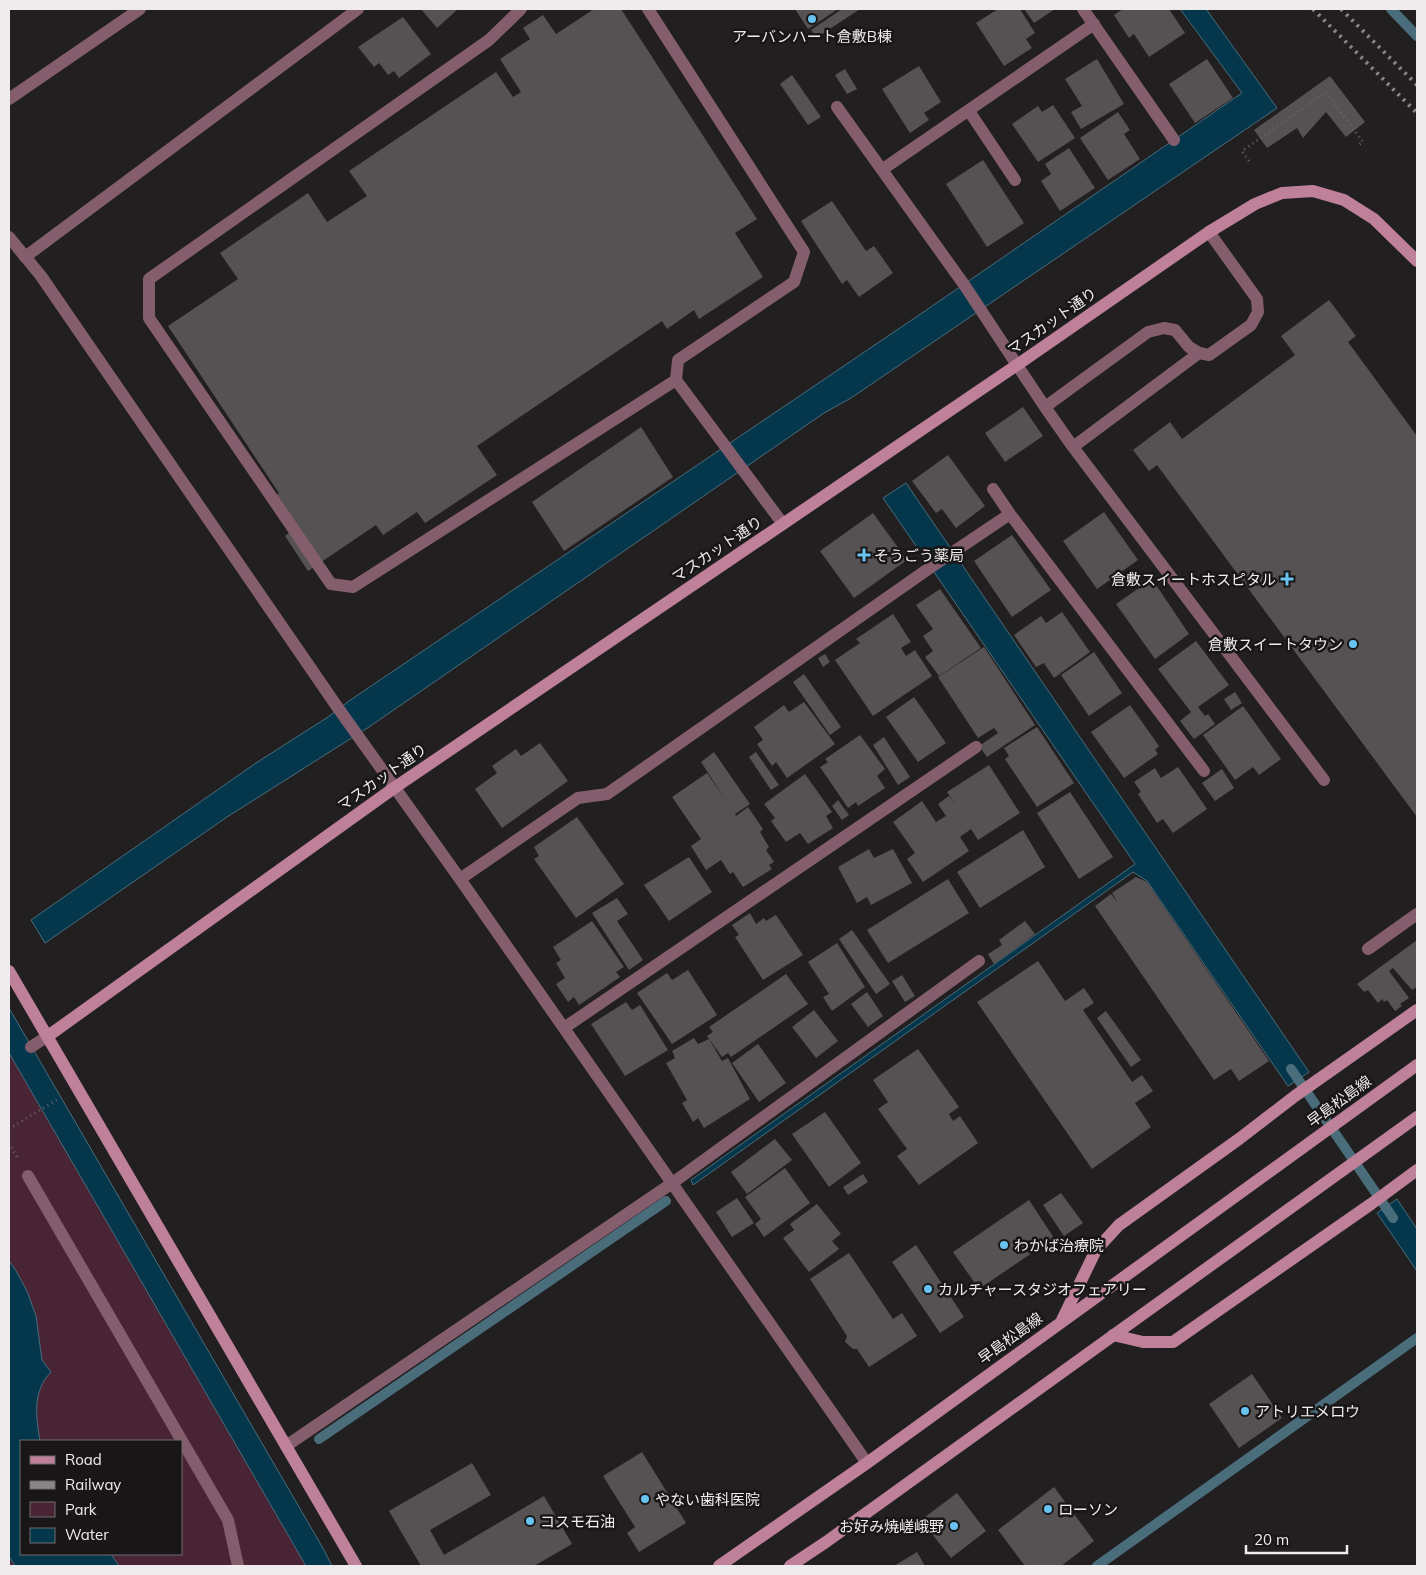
<svg xmlns="http://www.w3.org/2000/svg" width="1426" height="1575" font-family="Mulish,'Noto Sans JP',sans-serif">
<style>
.green{fill:#492434;fill-rule:evenodd}
.water{fill:#04364c;stroke:#4a6d7c}
.lines{fill:none;stroke-linecap:round;stroke-linejoin:round}
.stream{stroke:#4a6d7c;stroke-width:10}
.building{fill:#565253}
.path{stroke:#676465;stroke-width:3;stroke-dasharray:1 4;stroke-linecap:butt}
.lane{stroke:#855e6d;stroke-width:12}
.street{stroke:#855e6d;stroke-width:12}
.secondary{stroke:#bf8099;stroke-width:12}
.rail{stroke:#898687;stroke-width:4;stroke-dasharray:2.5 5;stroke-linecap:butt}
.poi-dot{fill:#69c3f1;stroke:#191617;stroke-width:2}
.labels{text-anchor:middle;dominant-baseline:central;stroke-width:5;stroke-linejoin:round;paint-order:stroke}
.poi-label{font-size:15px;fill:#efeced;stroke:#191617;text-anchor:start}
.street-label{font-size:15px;fill:#efeced;stroke:#191617}
</style>
<rect width="100%" height="100%" fill="#221f20"/>
<!-- green -->
<path class="green" d="M 9,1053 L 306,1566 L 9,1566 ZM 21,1441 L 181,1441 L 181,1554 L 21,1554 Z"/>
<!-- water -->
<path class="water" d="M 1180,9 L 1206,9 L 1277,108 L 851,398 L 824,413 L 369,727 L 227,817 L 45,943 L 31,920 L 256,763 L 328,717 L 349,701 L 925,311 L 1242,93 Z
M 906,483 L 1309,1072 L 1288,1086 L 1147,881 L 1133,872 L 693,1185 L 691,1180 L 1135,864 L 883,498 Z
M 9,1008 L 324,1550 L 332,1566 L 306,1566 L 9,1053 Z
M 1397,1199 L 1417,1229 L 1417,1271 L 1377,1213 Z
M 9,1261 L 15,1269 L 27,1291 L 36,1316 L 42,1360 L 51,1372 C 32,1391 36,1417 40,1441 L 21,1441 L 21,1554 L 111,1554 L 119,1566 L 15,1566 L 9,1556 Z"/>
<g class="lines">
<!-- stream -->
<path class="stream" d="M 1391,9 L 1417,36
M 1291,1069 L 1393,1218
M 319,1439 L 666,1201
M 1097,1566 L 1417,1338"/>
</g>
<!-- building -->
<path class="building" d="M 421,9 L 458,9 L 437,28 Z
M 594,9 L 621,9 L 757,219 L 735,233 L 763,277 L 699,319 L 694,310 L 667,329 L 662,321 L 477,446 L 497,475 L 425,523 L 417,512 L 383,535 L 376,525 L 308,571 L 285,536 L 294,529 L 273,497 L 279,493 L 168,326 L 238,279 L 220,253 L 308,193 L 327,222 L 367,196 L 349,171 L 496,72 L 513,97 L 521,92 L 500,59 L 530,39 L 523,28 L 543,15 L 556,34 Z
M 795,9 L 838,9 L 808,29 Z
M 842,9 L 860,9 L 816,38 L 811,30 Z
M 998,9 L 1020,9 L 1035,33 L 1026,39 L 1032,48 L 1004,66 L 976,23 Z
M 1024,9 L 1055,9 L 1034,23 Z
M 1123,9 L 1169,9 L 1185,33 L 1149,57 L 1134,34 L 1129,38 L 1114,15 Z
M 403,17 L 431,54 L 399,78 L 394,71 L 388,75 L 379,63 L 374,67 L 358,47 Z
M 1097,59 L 1124,104 L 1081,129 L 1071,112 L 1082,106 L 1065,79 Z
M 1207,59 L 1233,98 L 1195,123 L 1169,84 Z
M 919,66 L 941,102 L 924,113 L 929,120 L 910,133 L 882,89 Z
M 845,69 L 857,89 L 847,94 L 835,75 Z
M 792,75 L 821,117 L 808,125 L 780,84 Z
M 1330,76 L 1365,122 L 1346,137 L 1326,112 L 1303,138 L 1297,128 L 1267,148 L 1254,130 Z
M 1053,105 L 1075,138 L 1038,162 L 1012,124 L 1038,106 L 1042,112 Z
M 1118,112 L 1130,130 L 1124,134 L 1140,159 L 1108,180 L 1080,138 Z
M 1069,148 L 1095,188 L 1060,211 L 1041,181 L 1051,174 L 1045,164 Z
M 983,160 L 1024,223 L 987,247 L 946,184 Z
M 832,201 L 866,251 L 874,246 L 893,273 L 859,297 L 847,280 L 842,284 L 801,221 Z
M 1329,300 L 1356,336 L 1348,342 L 1417,436 L 1417,817 L 1157,465 L 1149,471 L 1133,450 L 1170,422 L 1182,439 L 1295,355 L 1281,336 Z
M 1023,407 L 1043,436 L 1005,462 L 985,433 Z
M 641,427 L 673,477 L 564,551 L 532,502 Z
M 948,455 L 985,506 L 956,528 L 942,509 L 936,513 L 912,481 Z
M 1104,512 L 1138,560 L 1097,589 L 1063,541 Z
M 873,513 L 907,560 L 854,598 L 820,551 Z
M 1012,535 L 1051,590 L 1012,617 L 974,561 Z
M 1152,579 L 1189,634 L 1155,659 L 1116,604 Z
M 940,589 L 981,648 L 939,676 L 925,657 L 933,651 L 923,636 L 933,629 L 916,605 Z
M 1062,612 L 1090,652 L 1054,678 L 1044,663 L 1036,667 L 1014,635 L 1041,616 L 1046,623 Z
M 893,614 L 911,642 L 901,648 L 906,656 L 915,650 L 932,676 L 873,716 L 835,660 L 860,643 L 856,639 Z
M 1196,641 L 1229,685 L 1198,707 L 1205,716 L 1208,714 L 1215,724 L 1194,739 L 1180,721 L 1191,712 L 1158,669 Z
M 984,647 L 1035,725 L 987,757 L 979,746 L 998,733 L 994,728 L 978,738 L 938,677 Z
M 1094,652 L 1122,693 L 1089,716 L 1061,675 Z
M 825,654 L 830,662 L 823,667 L 818,658 Z
M 804,674 L 841,727 L 830,735 L 793,682 Z
M 1235,692 L 1242,703 L 1231,710 L 1224,699 Z
M 914,697 L 946,743 L 918,762 L 886,717 Z
M 804,702 L 835,744 L 787,778 L 776,762 L 772,766 L 757,744 L 763,740 L 754,727 L 784,705 L 789,712 Z
M 1130,705 L 1159,746 L 1155,750 L 1158,754 L 1124,778 L 1091,732 Z
M 1243,706 L 1281,759 L 1259,775 L 1253,767 L 1235,780 L 1203,735 Z
M 1037,727 L 1074,783 L 1037,807 L 1005,759 L 1009,756 L 1004,748 Z
M 860,735 L 885,769 L 877,776 L 885,788 L 858,806 L 856,802 L 848,808 L 820,767 L 828,762 L 825,759 Z
M 884,737 L 910,777 L 898,785 L 873,745 Z
M 540,743 L 568,781 L 502,828 L 475,789 L 497,773 L 492,766 L 516,749 L 521,756 Z
M 714,752 L 750,804 L 735,814 L 736,816 L 748,807 L 763,829 L 760,832 L 769,847 L 766,850 L 774,862 L 769,865 L 772,869 L 743,887 L 733,872 L 730,874 L 721,860 L 706,870 L 691,846 L 701,839 L 672,797 L 707,773 L 725,799 L 701,762 Z
M 756,752 L 779,785 L 771,790 L 749,757 Z
M 989,765 L 1020,813 L 978,840 L 971,829 L 960,837 L 969,851 L 923,882 L 907,859 L 915,853 L 893,822 L 922,801 L 936,822 L 946,816 L 938,804 L 949,796 L 956,805 L 947,792 Z
M 1178,767 L 1207,809 L 1173,833 L 1163,819 L 1157,823 L 1138,794 L 1141,792 L 1134,782 L 1155,768 L 1161,778 Z
M 1222,769 L 1234,788 L 1215,801 L 1202,783 Z
M 805,774 L 832,812 L 826,816 L 833,828 L 808,844 L 800,833 L 786,842 L 771,821 L 775,818 L 764,804 Z
M 1070,792 L 1113,857 L 1079,879 L 1037,813 Z
M 838,800 L 849,815 L 842,820 L 832,806 Z
M 577,817 L 624,884 L 576,918 L 534,859 L 539,856 L 534,847 Z
M 1023,830 L 1045,867 L 980,908 L 957,872 Z
M 869,849 L 874,858 L 893,849 L 912,883 L 871,905 L 867,897 L 857,903 L 838,867 Z
M 689,857 L 712,892 L 669,921 L 644,885 Z
M 1136,877 L 1147,882 L 1269,1061 L 1239,1081 L 1231,1069 L 1214,1080 L 1095,906 L 1111,894 L 1118,903 L 1112,893 Z
M 948,879 L 969,913 L 888,963 L 867,930 Z
M 617,898 L 628,914 L 617,921 L 643,960 L 629,970 L 592,913 Z
M 750,913 L 756,924 L 764,918 L 766,921 L 776,915 L 803,955 L 763,980 L 735,937 L 739,935 L 732,925 Z
M 592,921 L 624,967 L 616,972 L 620,977 L 579,1005 L 574,997 L 568,1002 L 556,984 L 565,978 L 556,963 L 561,960 L 553,947 Z
M 1025,921 L 1035,934 L 994,964 L 988,954 L 1002,945 L 999,940 Z
M 852,930 L 890,984 L 876,994 L 839,939 Z
M 1417,940 L 1417,987 L 1412,990 L 1393,968 L 1389,971 L 1409,998 L 1400,1004 L 1402,1006 L 1395,1011 L 1387,1000 L 1384,1002 L 1382,999 L 1378,1003 L 1368,990 L 1364,992 L 1357,984 Z
M 837,943 L 865,987 L 832,1011 L 823,997 L 829,994 L 808,962 Z
M 1038,961 L 1065,1001 L 1084,988 L 1094,1003 L 1083,1010 L 1132,1082 L 1142,1075 L 1153,1091 L 1135,1103 L 1151,1127 L 1092,1169 L 977,1002 Z
M 688,970 L 717,1015 L 672,1044 L 637,993 L 667,973 L 672,980 Z
M 786,974 L 808,1004 L 731,1057 L 728,1053 L 722,1057 L 707,1036 L 713,1032 L 709,1027 Z
M 902,975 L 915,996 L 905,1002 L 892,981 Z
M 867,992 L 883,1016 L 868,1027 L 851,1004 Z
M 626,1002 L 632,1010 L 640,1005 L 668,1050 L 625,1076 L 591,1024 Z
M 814,1010 L 838,1041 L 816,1058 L 792,1027 Z
M 1106,1011 L 1141,1060 L 1131,1067 L 1097,1018 Z
M 694,1038 L 698,1044 L 709,1039 L 722,1061 L 728,1058 L 750,1099 L 704,1128 L 698,1118 L 693,1122 L 682,1103 L 687,1100 L 666,1063 L 675,1058 L 672,1051 Z
M 758,1044 L 786,1083 L 759,1102 L 732,1063 Z
M 918,1049 L 959,1107 L 949,1114 L 953,1121 L 960,1116 L 978,1143 L 919,1185 L 897,1156 L 907,1149 L 878,1109 L 888,1102 L 873,1080 Z
M 825,1112 L 861,1163 L 829,1187 L 792,1134 Z
M 775,1139 L 792,1160 L 747,1194 L 731,1172 Z
M 785,1168 L 810,1203 L 764,1237 L 755,1224 L 761,1219 L 745,1197 Z
M 863,1174 L 868,1182 L 848,1195 L 843,1187 Z
M 1061,1193 L 1083,1223 L 1064,1236 L 1043,1205 Z
M 737,1198 L 754,1223 L 732,1237 L 716,1212 Z
M 1029,1200 L 1054,1238 L 979,1289 L 953,1252 Z
M 817,1204 L 841,1234 L 832,1241 L 839,1249 L 809,1272 L 783,1238 L 794,1230 L 790,1224 Z
M 916,1245 L 964,1317 L 940,1333 L 892,1262 Z
M 849,1253 L 893,1319 L 902,1313 L 917,1336 L 869,1367 L 857,1349 L 853,1349 L 845,1342 L 847,1336 L 810,1279 Z
M 1252,1374 L 1282,1418 L 1239,1448 L 1209,1404 Z
M 642,1452 L 686,1523 L 639,1552 L 627,1533 L 635,1527 L 603,1476 Z
M 472,1463 L 491,1495 L 430,1530 L 444,1555 L 544,1496 L 572,1544 L 534,1566 L 421,1566 L 389,1511 Z
M 1054,1487 L 1094,1541 L 1061,1566 L 1025,1566 L 998,1530 Z
M 957,1493 L 986,1531 L 951,1558 L 921,1520 Z
M 917,1552 L 925,1566 L 894,1566 Z"/>
<g class="lines">
<!-- path -->
<path class="path" d="M 1249,161 L 1242,151 L 1326,92 L 1363,142 L 1357,146
M 9,1129 L 58,1099
M 9,1143 L 17,1157"/>
<!-- lane -->
<path class="lane" d="M 521,9 L 489,40 L 149,279 L 149,318 L 331,584 L 353,587 L 676,380
M 648,9 L 804,252 L 794,282 L 678,360 L 676,380 L 783,524
M 9,99 L 140,9
M 25,257 L 358,9
M 1017,365 L 1045,407 L 1148,332 L 1164,328 L 1175,330 L 1189,347 L 1199,353 L 1209,355 L 1251,325 L 1258,312 L 1257,299 L 1209,232
M 1045,407 L 1073,447 L 1324,780
M 1073,447 L 1199,353
M 1368,949 L 1417,914
M 31,1047 L 48,1036
M 28,1176 L 228,1520 L 238,1566"/>
<!-- street -->
<path class="street" d="M 1083,9 L 1174,140
M 837,107 L 965,286 L 1017,365
M 969,111 L 1015,180
M 883,169 L 1094,24
M 9,237 L 41,276 L 338,708 L 460,879 L 867,1463
M 993,489 L 1010,514
M 460,879 L 578,798 L 607,794 L 931,567 L 1010,514 L 1204,771
M 564,1028 L 976,747
M 286,1446 L 671,1184 L 979,961"/>
<!-- secondary -->
<path class="secondary" d="M 9,971 L 356,1566
M 48,1036 L 394,788 L 1017,365 L 1209,232 L 1255,204 L 1282,193 L 1313,191 L 1344,200 L 1374,219 L 1417,261
M 1062,1320 L 1096,1250 L 1119,1225 L 1239,1139 L 1295,1096 L 1417,1010
M 1113,1335 L 1143,1342 L 1173,1342 L 1371,1204 L 1417,1170
M 719,1566 L 867,1463 L 1417,1065
M 790,1566 L 826,1542 L 1417,1117"/>
<!-- rail -->
<path class="rail" d="M 1313,9 L 1417,113
M 1341,9 L 1417,85"/>
</g>
<!-- markers -->
<g class="poi-dot">
<circle cx="812" cy="19" r="5"/>
<path d="M861.5 547.5h5v5h5v5h-5v5h-5v-5h-5v-5h5z"/>
<path d="M1284.5 571.5h5v5h5v5h-5v5h-5v-5h-5v-5h5z"/>
<circle cx="1353" cy="644" r="5"/>
<circle cx="1004" cy="1245" r="5"/>
<circle cx="928" cy="1289" r="5"/>
<circle cx="1245" cy="1411" r="5"/>
<circle cx="645" cy="1499" r="5"/>
<circle cx="1048" cy="1509" r="5"/>
<circle cx="530" cy="1521" r="5"/>
<circle cx="954" cy="1526" r="5"/>
</g>
<g class="labels">
<!-- poi labels -->
<g class="poi-label">
<text x="812" y="36" text-anchor="middle">アーバンハート倉敷B棟</text>
<text x="874" y="555">そうごう薬局</text>
<text x="1276" y="579" text-anchor="end">倉敷スイートホスピタル</text>
<text x="1343" y="644" text-anchor="end">倉敷スイートタウン</text>
<text x="1014" y="1245">わかば治療院</text>
<text x="938" y="1289">カルチャースタジオフェアリー</text>
<text x="1255" y="1411">アトリエメロウ</text>
<text x="655" y="1499">やない歯科医院</text>
<text x="1058" y="1509">ローソン</text>
<text x="540" y="1521">コスモ石油</text>
<text x="944" y="1526" text-anchor="end">お好み焼嵯峨野</text>
</g>
<!-- street labels -->
<g class="street-label">
<text transform="translate(1052 321) rotate(-35)">マスカット通り</text>
<text transform="translate(717 549) rotate(-34)">マスカット通り</text>
<text transform="translate(382 777) rotate(-35)">マスカット通り</text>
<text transform="translate(1339 1101) rotate(-36)">早島松島線</text>
<text transform="translate(1010 1338) rotate(-36)">早島松島線</text>
</g>
</g>
<!-- border -->
<rect width="1426" height="1575" fill="none" stroke="#efeced" stroke-width="20"/>
<!-- legend -->
<rect x="20" y="1440" width="162" height="115" fill="#191617" stroke="#6f6c6d"/>
<rect x="30" y="1456" width="25" height="8" fill="#bf8099" stroke="#6f6c6d"/>
<text x="65" y="1465" font-size="15" fill="#efeced">Road</text>
<rect x="30" y="1481" width="25" height="8" fill="#898687" stroke="#6f6c6d"/>
<text x="65" y="1490" font-size="15" fill="#efeced">Railway</text>
<rect x="30" y="1502" width="25" height="15" fill="#492434" stroke="#6f6c6d"/>
<text x="65" y="1515" font-size="15" fill="#efeced">Park</text>
<rect x="30" y="1528" width="25" height="15" fill="#04364c" stroke="#6f6c6d"/>
<text x="65" y="1540" font-size="15" fill="#efeced">Water</text>
<!-- scale -->
<path d="M1246 1545v8h101v-8" fill="none" stroke="#efeced" stroke-width="2.5"/>
<text x="1254" y="1545" font-size="15" fill="#efeced" stroke="#191617" stroke-width="4" paint-order="stroke">20 m</text>
</svg>
